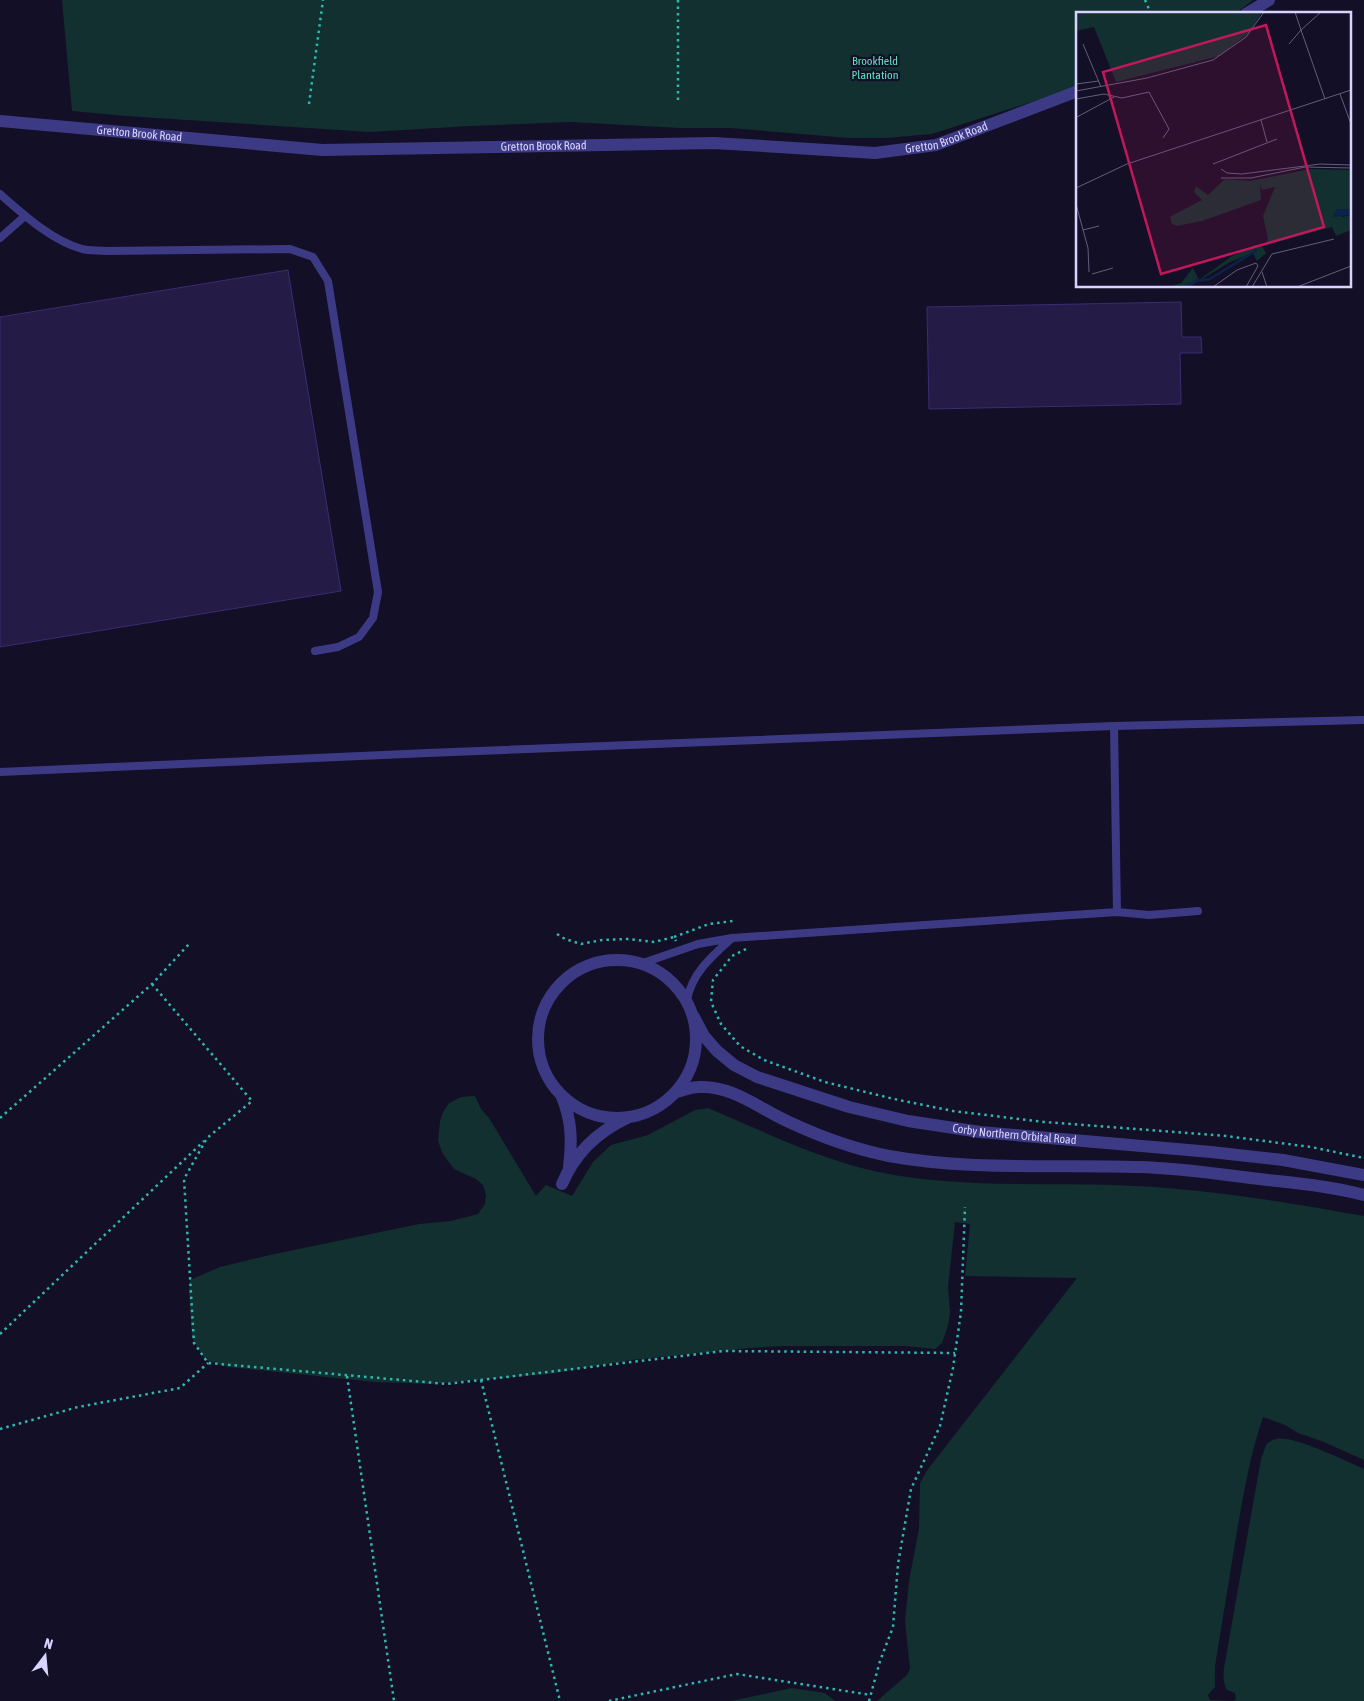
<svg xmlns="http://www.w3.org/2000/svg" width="1364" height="1701" font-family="'Asap Condensed',sans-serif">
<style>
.green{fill:#12302f}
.building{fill:#241b47;stroke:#3b2d73}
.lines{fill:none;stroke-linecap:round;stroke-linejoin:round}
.path{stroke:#2fb8b0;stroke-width:2.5;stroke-dasharray:2.5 4;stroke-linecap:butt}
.service{stroke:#3d3a85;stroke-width:8}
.minor{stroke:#3d3a85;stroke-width:12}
.tertiary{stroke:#3d3a85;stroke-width:12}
.labels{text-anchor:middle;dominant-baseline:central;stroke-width:4.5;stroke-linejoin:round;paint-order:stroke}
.park-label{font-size:12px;fill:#5fe0c0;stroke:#130f26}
.street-label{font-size:12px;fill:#d9d4ff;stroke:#130f26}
.inset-river{fill:none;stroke:#0c2248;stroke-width:2.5}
.inset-road{fill:none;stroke:#625e7d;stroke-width:1}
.view{fill:#c2185b;fill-opacity:0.15;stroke:#c2185b;stroke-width:2.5}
.inset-edge{fill:none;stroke:#d9d4ff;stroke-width:2.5}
</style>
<rect width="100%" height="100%" fill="#130f26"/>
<!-- green -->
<path class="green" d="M 62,0 L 1253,0 L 1235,14 L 1078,14 L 1078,87 L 932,134 L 886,138 L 849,138 L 730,128 L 680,128 L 570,122 L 470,126 L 370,132 L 126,116 L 72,111 Z
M 475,1096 L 481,1109 L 489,1118 L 536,1196 L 546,1185 L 572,1196 L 593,1162 L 611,1145 L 648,1135 L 695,1110 L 708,1108 C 762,1131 817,1158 874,1171 C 950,1188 1038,1183 1116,1185 C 1200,1188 1282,1201 1364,1216 L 1364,1460 L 1324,1442 L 1298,1433 L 1285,1425 L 1263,1417 C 1250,1455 1243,1497 1236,1537 C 1229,1580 1222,1623 1215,1666 L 1215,1687 L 1208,1695 L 1210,1700 L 1233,1701 L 1236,1699 L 1235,1693 L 1227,1690 C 1223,1682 1223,1676 1224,1668 L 1261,1459 L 1266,1445 C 1269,1442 1271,1440 1276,1439 C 1294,1435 1345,1461 1364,1469 L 1364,1701 L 877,1701 L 907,1675 L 910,1669 L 905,1621 L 909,1581 L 919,1528 L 920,1483 L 928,1469 L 1077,1278 L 965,1276 L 970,1224 L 955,1222 L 948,1287 L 950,1312 L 948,1326 L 942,1343 L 935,1349 L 906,1346 L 783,1346 L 750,1348 L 632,1360 L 549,1374 L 431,1384 L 375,1382 L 229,1367 L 205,1360 L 192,1338 L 189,1292 L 190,1280 L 220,1267 L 270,1255 L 419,1224 L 451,1221 L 478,1214 L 485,1204 L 486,1195 L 483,1185 L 476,1179 L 454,1169 L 443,1154 L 438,1141 L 440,1121 L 443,1112 L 449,1103 L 461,1097 Z
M 792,1688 L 825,1693 L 835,1701 L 731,1701 Z"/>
<!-- building -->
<path class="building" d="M 288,270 L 341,591 L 0,647 L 0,317 Z
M 1181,302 L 1182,337 L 1201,337 L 1202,353 L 1180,353 L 1181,404 L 929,409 L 927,307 Z"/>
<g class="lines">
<!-- path -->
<path class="path" d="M 678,0 L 678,103
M 1145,0 L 1151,14
M 309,104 L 323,0
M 557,934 L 565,939 L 581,944 L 602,940 L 629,939 L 654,942 L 674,937 L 676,941
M 674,937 L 709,924 L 733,921
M 746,949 L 732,956 L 713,980 L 711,1002 L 721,1024 L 740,1046 L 764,1060 L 825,1082 L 894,1099 L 953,1111 L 1044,1122 L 1226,1136 L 1311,1147 L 1364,1158
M 152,984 L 252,1101 L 207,1138 L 184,1179 L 194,1343 L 208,1363 L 447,1384 L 724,1351 L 955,1353
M 0,1118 L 152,984 L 190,943
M 0,1334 L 204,1141
M 347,1376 L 394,1701
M 481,1380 L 560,1701
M 0,1429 L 78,1407 L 180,1388 L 208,1363
M 609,1701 L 737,1674 L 871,1695
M 869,1701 L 880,1661 L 893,1627 L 898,1564 L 911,1489 L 940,1426 L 953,1368 L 961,1312 L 965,1207"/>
<!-- service -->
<path class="service" d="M 0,194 C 24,215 51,240 82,249 C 90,251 98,250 106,251 L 290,249 L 313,257 L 328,281 L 378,592 L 373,618 L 359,637 L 338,647 L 315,651
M 0,238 L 25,216
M 1114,726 L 1117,912
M 0,772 L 428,753 L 1114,726 L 1364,720
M 643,963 L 698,944 L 732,938 L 1117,912 L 1149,915 L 1198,911
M 687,1000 C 692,973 712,956 732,938"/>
<!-- minor -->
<path class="minor" d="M 562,1097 C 572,1121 572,1142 569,1167
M 562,1184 C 575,1153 597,1132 627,1118"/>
<!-- tertiary -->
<g class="tertiary">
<path d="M 1246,14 L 1269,0"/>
<path id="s1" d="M 0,121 L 322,150 L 714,143 L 875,153 L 936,145 L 1078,91"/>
<circle cx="617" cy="1039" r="79"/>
<path id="s2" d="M 694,1017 L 704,1036 L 717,1051 L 734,1065 L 757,1077 L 849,1107 L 908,1121 L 980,1132 L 1211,1152 L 1283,1160 L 1364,1175"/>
<path d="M 676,1092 C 684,1090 691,1087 699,1087 C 732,1085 760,1109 789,1122 C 821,1137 854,1149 889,1156 C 971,1171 1056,1164 1139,1167 C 1179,1168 1219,1174 1259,1179 C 1294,1183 1330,1186 1364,1195"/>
</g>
</g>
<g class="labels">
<!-- park labels -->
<g class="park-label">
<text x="875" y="61">Brookfield<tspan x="875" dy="14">Plantation</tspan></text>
</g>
<!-- street labels -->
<g class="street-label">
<text stroke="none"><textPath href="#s1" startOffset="140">Gretton Brook Road</textPath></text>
<text stroke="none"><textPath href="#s1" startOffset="950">Gretton Brook Road</textPath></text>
<text stroke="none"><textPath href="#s1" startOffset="545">Gretton Brook Road</textPath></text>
<text stroke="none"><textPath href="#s2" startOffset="354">Corby Northern Orbital Road</textPath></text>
</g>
</g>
<!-- overview -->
<g transform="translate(1076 12)">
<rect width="275" height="275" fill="#130f26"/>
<path d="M 0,0 L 186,0 L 174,20 L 143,44 L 40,70 L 18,15 L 0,19 ZM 235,157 L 275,158 L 275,197 L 261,197 L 266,205 L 275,203 L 275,218 L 260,224 L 256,215 L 190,233 L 192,227 L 187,204 L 199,175 L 186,178 L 184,172 L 185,188 L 126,209 L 101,214 L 96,212 L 94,205 L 97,203 L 126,188 L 118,180 L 120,174 L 132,183 L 149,167 L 174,169 ZM 179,233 L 186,234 L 190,241 L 181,249 L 177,241 L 154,250 L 113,275 L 93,275 L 105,271 L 117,256 L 123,268 L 156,244 Z" fill="#12302f"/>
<path d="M 261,197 L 275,197 L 275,203 L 256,205 Z" fill="#0c2248"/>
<path class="inset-river" d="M 109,275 L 119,269 L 134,267 L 181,238"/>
<path class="inset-road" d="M 245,0 L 225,18 L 249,87M 7,32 L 25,75M 213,32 L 225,18 L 219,0M 0,72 L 23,69M 0,79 L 71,66 L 137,48 L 170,25 L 188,0M 264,82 L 275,112M 0,87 L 28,82 L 46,86 L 73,80 L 93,117 L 87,126M 1,105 L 38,85M 185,108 L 191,130M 137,152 L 201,127M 145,157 L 151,161 L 166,162 L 244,152 L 275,153M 145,166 L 175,166 L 229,155 L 275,156M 0,176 L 51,152 L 275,78M 0,192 L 12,236 L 13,260M 7,218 L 23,214M 186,260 L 191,275M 16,262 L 37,256M 137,275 L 161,258 L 180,251 L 182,254 L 170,275M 176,275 L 196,242 L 258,227M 221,275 L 275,254"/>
<path class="view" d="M 190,13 L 248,215 L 85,262 L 27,60 Z"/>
<rect width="275" height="275" class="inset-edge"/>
</g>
<!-- north arrow -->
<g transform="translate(45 1656) rotate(16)" stroke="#130f26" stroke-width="4" paint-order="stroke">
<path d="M0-4L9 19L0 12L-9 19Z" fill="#d9d4ff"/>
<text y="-8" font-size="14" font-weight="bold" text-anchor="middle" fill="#d9d4ff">N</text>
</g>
</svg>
